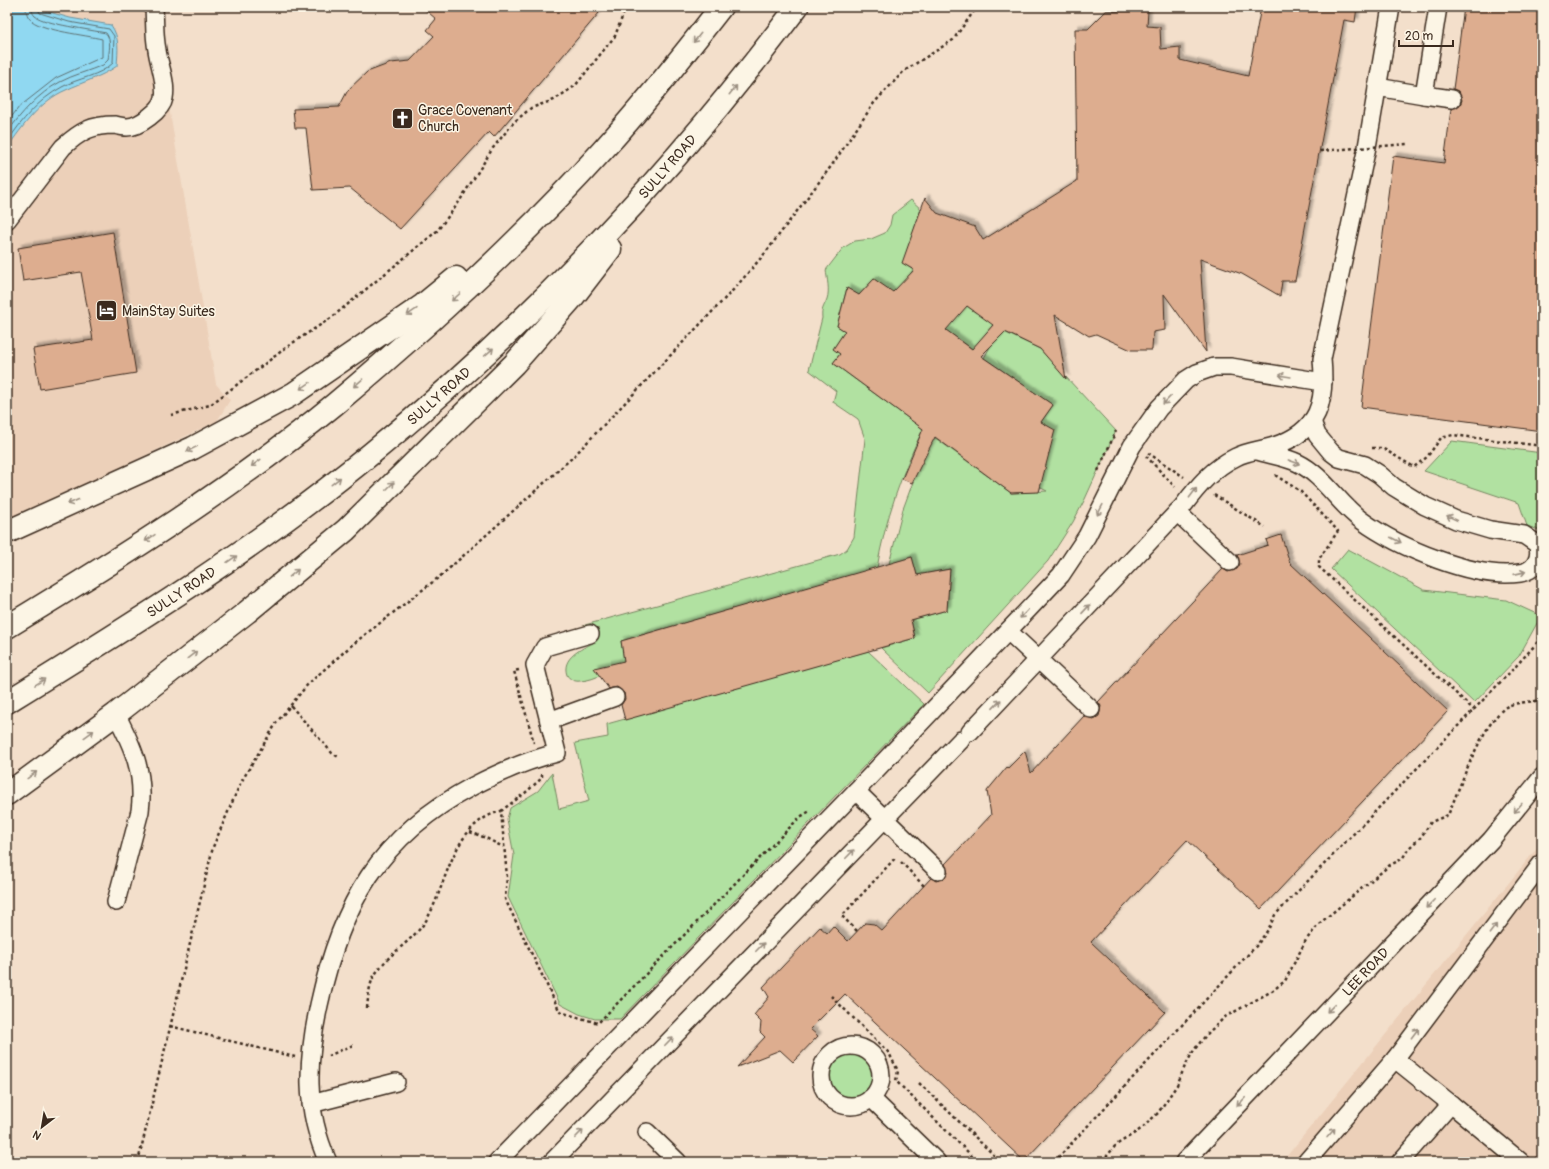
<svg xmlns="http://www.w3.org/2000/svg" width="1549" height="1169" font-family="Pangolin,sans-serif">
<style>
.built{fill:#ecd0b9}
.green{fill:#b1e1a1;stroke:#768660}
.water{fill:#90d8f1;stroke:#6e929d}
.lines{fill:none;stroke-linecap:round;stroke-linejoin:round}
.shore{stroke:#5d7072;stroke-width:1}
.building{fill:#ddad8f;stroke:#3b2a1e;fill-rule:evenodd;filter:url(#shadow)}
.minor-casing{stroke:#3b2a1e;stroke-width:20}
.highway-casing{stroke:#3b2a1e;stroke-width:25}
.path{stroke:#3b2a1e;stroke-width:2.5;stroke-dasharray:3 3;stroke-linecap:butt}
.minor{stroke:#fcf5e5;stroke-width:17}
.highway{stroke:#fcf5e5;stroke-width:22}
.path-bridge{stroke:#3b2a1e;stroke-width:2.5;stroke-dasharray:3 3;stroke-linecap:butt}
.oneway{stroke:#9c9082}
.labels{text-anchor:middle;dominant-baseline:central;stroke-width:3;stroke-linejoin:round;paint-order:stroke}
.poi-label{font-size:14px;fill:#3b2a1e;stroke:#fcf5e5;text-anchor:start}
.street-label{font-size:14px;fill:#3b2a1e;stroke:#fcf5e5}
</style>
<defs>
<filter id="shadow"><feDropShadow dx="3.5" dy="-3.5" stdDeviation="1" flood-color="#0004"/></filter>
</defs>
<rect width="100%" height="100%" fill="#f3dfcb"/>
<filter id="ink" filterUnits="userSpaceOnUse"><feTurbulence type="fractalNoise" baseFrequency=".025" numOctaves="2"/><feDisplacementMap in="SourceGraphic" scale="8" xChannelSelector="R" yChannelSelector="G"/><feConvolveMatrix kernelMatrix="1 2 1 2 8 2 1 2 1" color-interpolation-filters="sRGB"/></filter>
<g filter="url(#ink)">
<!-- built -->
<path class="built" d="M 54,7 L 152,7 L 216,384 L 230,400 L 217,421 L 7,522 L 7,104 L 46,50 Z
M 1542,842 L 1542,1162 L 1282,1162 Z"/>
<!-- green -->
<path class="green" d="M 911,200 L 921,209 L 903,263 L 913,270 L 908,277 L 967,306 L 976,313 L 979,311 L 995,322 L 974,350 L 874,279 L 859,295 L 847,288 L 837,326 L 845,331 L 834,349 L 840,354 L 833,363 L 923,429 C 902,472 885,520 877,568 L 621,641 L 624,661 C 610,670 597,680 580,681 C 575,682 569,679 567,675 C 561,658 581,649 593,643 L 585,625 L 840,554 L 847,549 L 854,537 L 865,439 L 858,419 L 833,402 L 836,391 L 809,370 L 822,318 C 821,309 824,307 827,299 C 830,290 827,279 826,270 L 843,248 L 855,241 L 871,239 L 885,233 L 890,225 L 892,215 Z
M 1004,332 L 1040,349 L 1116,431 L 1085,499 L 1073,522 L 1048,561 L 928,693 L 881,648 L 915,638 L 911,620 L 947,610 L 950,569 L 917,575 L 912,557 L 889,564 L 903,509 L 916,474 L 934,437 L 1011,493 L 1047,491 L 1037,486 L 1041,422 L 1053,405 L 984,358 L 990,347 Z
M 1452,441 L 1542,453 L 1542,531 L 1527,526 L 1519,503 L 1424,471 Z
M 1348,549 L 1424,590 L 1506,600 L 1541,616 L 1519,656 L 1474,703 L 1331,569 Z
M 868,651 L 924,704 L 620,1019 L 595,1019 L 579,1014 L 560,1004 L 508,897 L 514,855 L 507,819 L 510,808 L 538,791 L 552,773 L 559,809 L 589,801 L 575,743 L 608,737 L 607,724 Z
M829 1076a22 22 0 1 1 44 0a22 22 0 1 1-44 0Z"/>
<!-- water -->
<path class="water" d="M 7,7 L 32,7 L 70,18 L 111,25 C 120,38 118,50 117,66 C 101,77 83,82 66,90 C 40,101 23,126 7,148 Z"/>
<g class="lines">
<!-- shore -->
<path class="shore" d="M 7,123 L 19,107 L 56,78 L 102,57 L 102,39 C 85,35 45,31 32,21 C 27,17 26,12 26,7
M 7,133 C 21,113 38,94 60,82 C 73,75 89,71 103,65 L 108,60 C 109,51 112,41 106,33 C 91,30 45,24 35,16 C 32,13 32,10 32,7
M 7,142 C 22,120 38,100 62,87 C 78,78 100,76 113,63 L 114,36 L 109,29 L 69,22 L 40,13 L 37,7"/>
</g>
<!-- building -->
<path class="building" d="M 422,7 L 592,7 L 599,13 L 494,137 L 489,132 L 400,229 L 350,188 L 313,190 L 306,128 L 295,128 L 293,109 L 339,107 L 348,90 L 367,72 L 391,63 L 410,61 L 434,36 L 427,30 L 436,19 Z
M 1261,7 L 1357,7 L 1355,22 L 1344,20 L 1295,281 L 1282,281 L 1280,296 L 1242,274 L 1200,259 L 1206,352 L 1164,294 L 1165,330 L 1153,332 L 1152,350 L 1131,350 L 1096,334 L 1089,336 L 1055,315 L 1066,379 L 1040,349 L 1005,332 L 981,356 L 1053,405 L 1041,422 L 1055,430 L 1039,492 L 1011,493 L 935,437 L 912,483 L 902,479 L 923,429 L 833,363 L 840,354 L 833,349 L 845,331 L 837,326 L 847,288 L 859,295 L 874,279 L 893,292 L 914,270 L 902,263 L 925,198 L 937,213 L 975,227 L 983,240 L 1077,181 L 1075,29 L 1088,29 L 1106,11 L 1148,11 L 1147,26 L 1160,27 L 1161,49 L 1180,47 L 1180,60 L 1248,76 ZM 967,306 L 993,325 L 972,349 L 946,330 Z
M 1464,7 L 1542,7 L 1542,431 L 1361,407 L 1393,156 L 1444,163 L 1451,109 L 1460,105 L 1462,100 L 1458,91 L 1453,89 Z
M 113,232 L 136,373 L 40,389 L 33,349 L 93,340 L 81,272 L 23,281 L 18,248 Z
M 1281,535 L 1290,563 L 1448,711 L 1261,909 L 1187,840 L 1091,942 L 1165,1012 L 1024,1161 L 845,994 L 810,1029 L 818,1036 L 793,1062 L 780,1050 L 737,1067 L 765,1037 L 760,1032 L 761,1022 L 754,1015 L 769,997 L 763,987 L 820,927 L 827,933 L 833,926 L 848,941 L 865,923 L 874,924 L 882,931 L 931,878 L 936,881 L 945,878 L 948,873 L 945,864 L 991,815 L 987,791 L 1007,767 L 1008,768 L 1025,751 L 1031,773 L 1084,716 L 1094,719 L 1099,716 L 1101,706 L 1098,702 L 1223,569 L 1228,572 L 1237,569 L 1240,564 L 1237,555 L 1268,545 L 1266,540 Z
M 912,557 L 917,575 L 950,569 L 947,610 L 911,620 L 915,638 L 625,720 L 621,705 L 625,699 L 624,693 L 617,687 L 609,689 L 594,668 L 624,661 L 621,641 Z"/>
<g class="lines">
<defs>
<g id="minor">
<path d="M 1377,87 L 1424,95 L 1438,7"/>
<path d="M 1424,95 L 1452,99"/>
<path d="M 7,220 L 63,147 C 81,131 91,125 115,125 C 119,126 123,127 127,127 C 139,127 162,110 164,98 C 167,82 159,65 157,50 C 154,36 155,21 154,7"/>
<path d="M 1257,451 C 1270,455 1286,457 1298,463 C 1323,475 1338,503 1361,520 C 1398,547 1474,580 1520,573 C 1535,571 1542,557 1537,544 L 1524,535 L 1490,530 L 1456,520 L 1425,506 L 1394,487 L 1379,474 L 1365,465 L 1339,458 L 1331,452 L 1317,435 L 1312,421"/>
<path d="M 1177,512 L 1230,562"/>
<path d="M 1008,631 L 1091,709"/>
<path d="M 116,714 C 133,747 145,773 140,811 L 116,902"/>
<path d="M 549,721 L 615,697"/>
<path d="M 970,732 L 1183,506 C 1198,486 1213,468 1236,457 C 1247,451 1262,450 1274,446 C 1320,431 1326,402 1322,359 L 1367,147 L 1391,7"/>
<path d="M 856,791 L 938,871"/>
<circle cx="851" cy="1076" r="30"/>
<path d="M 1395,1059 L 1451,1104"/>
<path d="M 871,1098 L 937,1162"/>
<path d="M 311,1104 L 396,1082"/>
<path d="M 647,1132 L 678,1162"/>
<path d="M 328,1162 C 304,1108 307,1061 319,1005 C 341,904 379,836 473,786 C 500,772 527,760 557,753 L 535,665 L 545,647 L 590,634"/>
<path d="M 497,1162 L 856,791 L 1061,575 L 1087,536 L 1132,446 L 1159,408 L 1186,380 L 1197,373 L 1214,367 L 1231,367 L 1323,382"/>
<path d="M 552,1162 L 961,740"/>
<path id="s1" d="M 1184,1162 L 1491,840 L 1542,777"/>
<path d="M 1306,1162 L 1395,1059 L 1542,863"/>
<path d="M 1400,1162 L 1451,1104 L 1521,1162"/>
</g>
<g id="highway">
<path d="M 7,532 L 193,448 L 293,394 L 423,305 L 456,278"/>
<path d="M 7,627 C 119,559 233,488 335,404 C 429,325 520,242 602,151 C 644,105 683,56 721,7"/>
<path id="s2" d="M 7,702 C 132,625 258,547 372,453 C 532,322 673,172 797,7"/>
<path d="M 7,794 L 116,714 L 247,612 L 346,530 L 514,364 L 573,297 L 610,249"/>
</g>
</defs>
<!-- minor casing -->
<use href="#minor" class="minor-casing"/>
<!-- highway casing -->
<use href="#highway" class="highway-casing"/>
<!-- path -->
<path class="path" d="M 171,415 L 210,405 L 291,344 L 331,318 L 437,231 L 457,205 L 493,148 L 514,122 L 531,108 L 554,100 L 575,86 L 615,36 L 626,7
M 1372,448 L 1382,448 L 1414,467 L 1427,457 L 1441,438 L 1453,435 L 1542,446
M 1148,453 L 1184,477
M 1146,456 L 1175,487
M 1098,471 L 1116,431
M 1275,475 L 1300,491 L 1338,531 L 1319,559 L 1319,567 L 1474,710
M 1214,495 L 1265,527
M 519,670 L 514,671 L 534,743
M 291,706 L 332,753 L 340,758
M 542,774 L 542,778 L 525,793 L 501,811 L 507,877 L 505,899 L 560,1012 L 598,1023 L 800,817 L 810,811
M 470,832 L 486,838 L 503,847
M 901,862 L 924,886
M 857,931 L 842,916 L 896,857
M 831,996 L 889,1053 L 898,1071 L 896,1081 L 978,1162
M 367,1008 C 368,998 369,987 373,978 C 386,954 413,942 427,919 C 448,882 452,824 501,811
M 170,1026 L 295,1057
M 328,1056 L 353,1045
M 919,1083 L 1001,1162
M 138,1162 L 213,847 L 240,784 L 277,722 L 308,684 L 353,644 L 443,574 L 573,457 L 735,288 L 766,252 L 832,165 L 874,103 L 904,71 L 953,40 L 977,7
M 1054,1162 L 1257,945 L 1268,930 L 1275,915 L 1516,666 L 1536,644 L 1542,633
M 1102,1162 L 1116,1145 L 1141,1129 L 1158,1113 L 1177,1085 L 1185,1066 L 1194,1050 L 1207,1034 L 1225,1017 L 1272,991 L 1285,981 L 1306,940 L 1320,923 L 1390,865 L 1402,859 L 1409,848 L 1421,837 L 1431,822 L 1448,815 C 1460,787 1481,725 1506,707 C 1513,702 1533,702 1542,700"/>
<!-- minor -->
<use href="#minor" class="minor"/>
<!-- highway -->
<use href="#highway" class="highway"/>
<!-- path-bridge -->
<path class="path-bridge" d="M 1320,151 L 1407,144"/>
</g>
<!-- one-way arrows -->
<defs><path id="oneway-shaft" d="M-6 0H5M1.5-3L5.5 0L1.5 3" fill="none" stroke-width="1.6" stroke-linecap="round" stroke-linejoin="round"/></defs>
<g class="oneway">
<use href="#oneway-shaft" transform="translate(697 38) rotate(129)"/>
<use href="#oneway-shaft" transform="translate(733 90) rotate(-51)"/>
<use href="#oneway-shaft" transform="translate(456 297) rotate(138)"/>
<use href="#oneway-shaft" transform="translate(412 312) rotate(146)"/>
<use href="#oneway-shaft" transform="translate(489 352) rotate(-42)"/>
<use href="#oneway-shaft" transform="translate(1285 376) rotate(-171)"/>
<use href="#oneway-shaft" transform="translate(358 383) rotate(139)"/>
<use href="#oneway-shaft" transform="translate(305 386) rotate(146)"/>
<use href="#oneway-shaft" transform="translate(1167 400) rotate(134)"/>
<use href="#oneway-shaft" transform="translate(192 449) rotate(154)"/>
<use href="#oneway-shaft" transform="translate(1294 462) rotate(20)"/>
<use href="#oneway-shaft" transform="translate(256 463) rotate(143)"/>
<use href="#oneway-shaft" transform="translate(336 481) rotate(-38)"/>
<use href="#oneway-shaft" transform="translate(390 486) rotate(-45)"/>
<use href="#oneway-shaft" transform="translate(1193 493) rotate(-53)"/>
<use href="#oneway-shaft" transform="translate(73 502) rotate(156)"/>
<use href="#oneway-shaft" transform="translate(1100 510) rotate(118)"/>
<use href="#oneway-shaft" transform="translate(1452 518) rotate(-155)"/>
<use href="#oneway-shaft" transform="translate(150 538) rotate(146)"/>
<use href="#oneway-shaft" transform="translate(1396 540) rotate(27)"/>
<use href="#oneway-shaft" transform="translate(232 559) rotate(-34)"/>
<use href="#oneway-shaft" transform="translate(294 573) rotate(-40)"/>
<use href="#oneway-shaft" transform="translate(1520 573) rotate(-13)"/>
<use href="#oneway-shaft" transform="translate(1086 609) rotate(-47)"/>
<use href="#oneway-shaft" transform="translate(1024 614) rotate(134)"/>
<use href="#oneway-shaft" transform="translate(192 655) rotate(-38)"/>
<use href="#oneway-shaft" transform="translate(40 682) rotate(-32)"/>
<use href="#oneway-shaft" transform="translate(997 704) rotate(-47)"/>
<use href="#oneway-shaft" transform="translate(89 734) rotate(-36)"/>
<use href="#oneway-shaft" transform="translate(32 775) rotate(-36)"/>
<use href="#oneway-shaft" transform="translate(1518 808) rotate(130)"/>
<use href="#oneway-shaft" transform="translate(850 854) rotate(-46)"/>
<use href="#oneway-shaft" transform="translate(1430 904) rotate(134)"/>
<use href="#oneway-shaft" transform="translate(1493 929) rotate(-53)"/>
<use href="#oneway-shaft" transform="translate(760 947) rotate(-46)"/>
<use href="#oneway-shaft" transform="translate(1331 1008) rotate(134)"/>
<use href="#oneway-shaft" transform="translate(1415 1033) rotate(-53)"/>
<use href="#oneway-shaft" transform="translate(669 1041) rotate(-46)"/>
<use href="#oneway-shaft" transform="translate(1241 1102) rotate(134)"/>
<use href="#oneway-shaft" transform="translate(1331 1133) rotate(-49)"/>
<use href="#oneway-shaft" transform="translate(579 1134) rotate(-46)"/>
</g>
</g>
<!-- icons -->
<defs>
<symbol id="church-square" viewBox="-11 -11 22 22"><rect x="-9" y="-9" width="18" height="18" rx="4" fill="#3b2a1e" stroke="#fcf5e5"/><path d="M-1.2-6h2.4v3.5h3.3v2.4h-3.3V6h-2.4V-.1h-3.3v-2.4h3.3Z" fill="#fff"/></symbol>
<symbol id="hotel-square" viewBox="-11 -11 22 22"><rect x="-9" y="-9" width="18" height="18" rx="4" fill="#3b2a1e" stroke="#fcf5e5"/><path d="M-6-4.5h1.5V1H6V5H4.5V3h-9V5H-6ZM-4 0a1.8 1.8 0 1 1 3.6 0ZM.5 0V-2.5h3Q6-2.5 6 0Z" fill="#fff"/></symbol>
</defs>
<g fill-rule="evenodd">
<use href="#church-square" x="390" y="106" width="25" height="25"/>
<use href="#hotel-square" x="94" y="298" width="25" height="25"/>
</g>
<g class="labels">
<!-- poi labels -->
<g class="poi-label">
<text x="418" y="110">Grace Covenant<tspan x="418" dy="16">Church</tspan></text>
<text x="122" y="311">MainStay Suites</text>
</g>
<!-- street labels -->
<g class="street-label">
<text stroke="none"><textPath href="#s2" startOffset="854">SULLY ROAD</textPath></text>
<text stroke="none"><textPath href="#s2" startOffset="530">SULLY ROAD</textPath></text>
<text stroke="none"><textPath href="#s2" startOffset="206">SULLY ROAD</textPath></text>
<text stroke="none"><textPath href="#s1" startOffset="263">LEE ROAD</textPath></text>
</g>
</g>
<!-- margin -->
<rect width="1549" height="1169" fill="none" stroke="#fcf5e5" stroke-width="24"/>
<rect x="12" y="12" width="1525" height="1145" fill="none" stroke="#3b2a1e" stroke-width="1.5" filter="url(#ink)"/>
<!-- north arrow -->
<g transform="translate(42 1127) rotate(211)" stroke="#fcf5e5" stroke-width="3" paint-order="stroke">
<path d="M0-3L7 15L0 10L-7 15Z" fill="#3b2a1e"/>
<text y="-6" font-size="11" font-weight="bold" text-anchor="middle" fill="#3b2a1e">N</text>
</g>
<!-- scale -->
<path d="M1399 40v6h54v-6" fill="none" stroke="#3b2a1e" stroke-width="2"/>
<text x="1405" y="40" font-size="12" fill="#3b2a1e" stroke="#fcf5e5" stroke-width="3" paint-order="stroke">20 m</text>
</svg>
